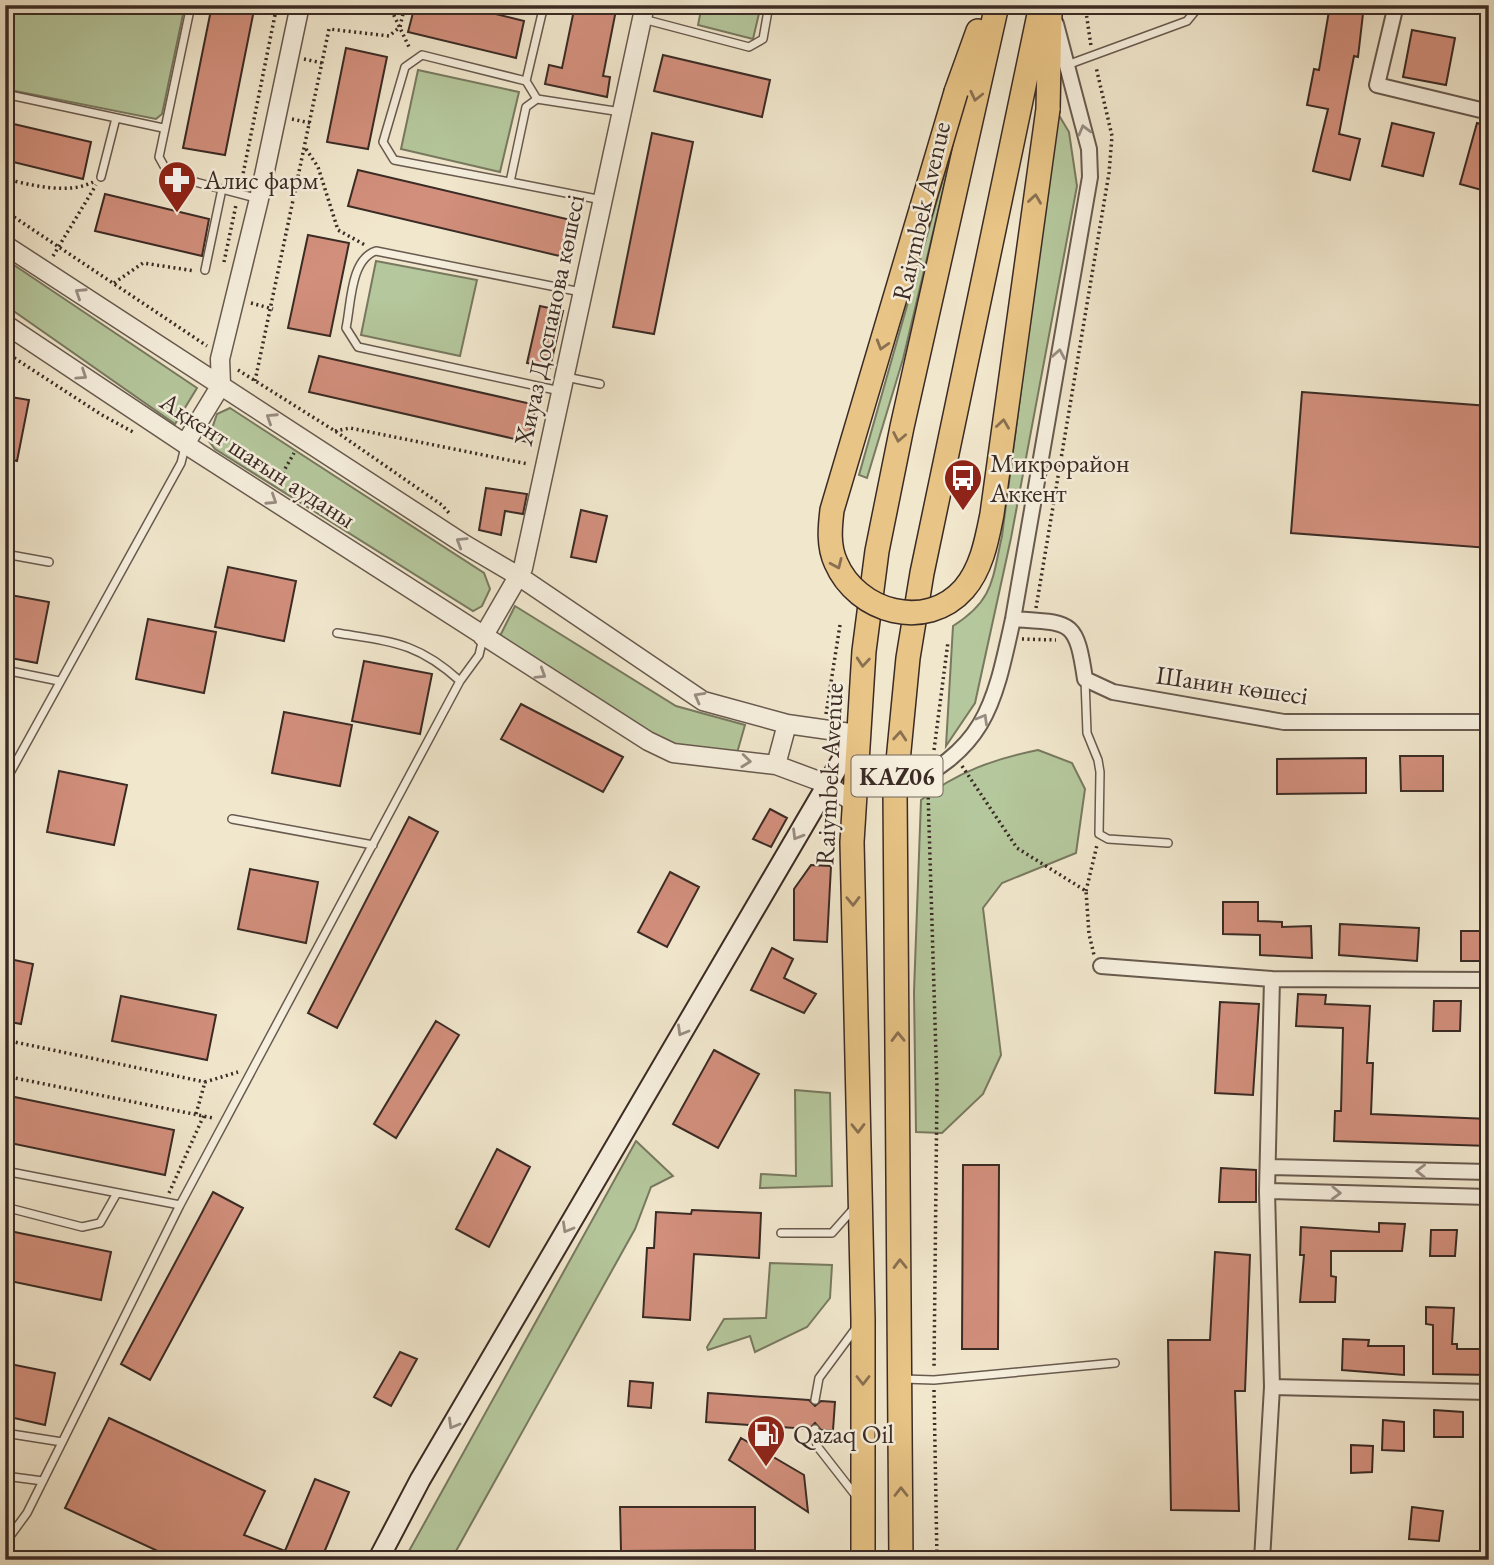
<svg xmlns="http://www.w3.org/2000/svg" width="1494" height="1565" font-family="'EB Garamond',serif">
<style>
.green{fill:#b5c79c;stroke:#787960;stroke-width:2}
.building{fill:#d28f7c;stroke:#3b2b25;stroke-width:2}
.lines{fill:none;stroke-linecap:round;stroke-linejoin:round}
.service-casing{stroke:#685a4f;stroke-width:10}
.minor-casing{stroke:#685a4f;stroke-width:18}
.tertiary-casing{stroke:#685a4f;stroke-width:21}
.secondary-casing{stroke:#3b2b25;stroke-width:23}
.trunk-casing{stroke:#3b2b25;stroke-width:26}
.path{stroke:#3b2b25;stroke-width:3.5;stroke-dasharray:2 3.5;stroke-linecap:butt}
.service{stroke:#f6efde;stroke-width:7}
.minor{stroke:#f6efde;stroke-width:14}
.tertiary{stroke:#f6efde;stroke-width:18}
.secondary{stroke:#f6efde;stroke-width:19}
.trunk{stroke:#e8c486;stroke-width:23}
.trunk-bridge-casing{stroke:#3b2b25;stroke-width:26;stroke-linecap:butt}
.trunk-bridge{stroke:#e8c486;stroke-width:23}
.oneway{stroke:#897051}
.oneway2{stroke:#988d82}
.labels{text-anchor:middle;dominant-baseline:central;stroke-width:5;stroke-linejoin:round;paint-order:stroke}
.shield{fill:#f6efde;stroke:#73665c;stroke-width:2}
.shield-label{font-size:24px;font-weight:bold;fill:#3b2b25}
.poi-label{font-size:26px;fill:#3b2b25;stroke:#f6efde;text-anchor:start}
.street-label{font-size:26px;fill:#3b2b25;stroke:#f6efde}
</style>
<rect width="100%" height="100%" fill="#f1e7cd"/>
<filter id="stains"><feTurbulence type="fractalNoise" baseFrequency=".00286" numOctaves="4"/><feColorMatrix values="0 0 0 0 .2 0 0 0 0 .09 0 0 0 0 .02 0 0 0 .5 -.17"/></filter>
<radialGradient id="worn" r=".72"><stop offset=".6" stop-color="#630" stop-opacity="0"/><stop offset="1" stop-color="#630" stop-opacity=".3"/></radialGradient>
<!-- green -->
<path class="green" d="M 5,5 L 185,5 L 162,114 L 156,119 L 5,89 Z
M 702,5 L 761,5 L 753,39 L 698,25 Z
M 418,70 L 519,92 L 500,172 L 401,149 Z
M 1057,112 L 1069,132 L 1077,186 L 1011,538 L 975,703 L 946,746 L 953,626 C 994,600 992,580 1002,536 Z
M 960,119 L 903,359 L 867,478 L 859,475 Z
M 5,259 L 197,388 L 175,424 L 5,305 Z
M 376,261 L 477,280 L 460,356 L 361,335 Z
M 230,408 L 484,573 L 490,589 L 482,606 L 473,611 L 215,449 L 208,440 L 217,414 Z
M 515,606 L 676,706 L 745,725 L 737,753 L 669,744 L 499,638 Z
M 1038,750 L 1072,763 L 1085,789 L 1076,853 L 1002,883 L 983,908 L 1001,1055 L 983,1094 L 942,1133 L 916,1132 L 914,992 L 921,800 C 957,772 994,759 1038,750 Z
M 795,1090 L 830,1093 L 832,1186 L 760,1188 L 761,1174 L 796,1176 Z
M 636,1141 L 673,1176 L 651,1187 L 635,1229 L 451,1560 L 404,1560 Z
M 770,1263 L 832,1265 L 830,1298 L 807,1327 L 755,1352 L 750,1336 L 708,1350 L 707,1347 L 724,1319 L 766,1318 Z"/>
<!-- building -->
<path class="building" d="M 212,5 L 255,5 L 225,155 L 183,148 Z
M 415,5 L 459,5 L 524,21 L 516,58 L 408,32 Z
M 575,5 L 617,5 L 603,76 L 610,77 L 607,97 L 545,84 L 549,65 L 562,68 Z
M 1330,5 L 1364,5 L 1358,57 L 1354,56 L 1339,134 L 1360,139 L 1350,180 L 1313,171 L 1328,109 L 1307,105 L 1314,69 L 1319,70 Z
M 1412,30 L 1455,38 L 1446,85 L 1403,77 Z
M 346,48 L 387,57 L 368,149 L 327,142 Z
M 663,55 L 770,80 L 762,117 L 654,91 Z
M 5,122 L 91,142 L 83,179 L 5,160 Z
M 1392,123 L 1434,133 L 1423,176 L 1382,166 Z
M 1477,123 L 1489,126 L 1489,192 L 1460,184 Z
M 652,133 L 693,142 L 654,334 L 613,327 Z
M 358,170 L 575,221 L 568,258 L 348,206 Z
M 105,194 L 209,219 L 202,256 L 95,231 Z
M 308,235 L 349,243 L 330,336 L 288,328 Z
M 540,306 L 563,311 L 550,368 L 527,363 Z
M 319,356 L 536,405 L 528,442 L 309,392 Z
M 1302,392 L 1489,406 L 1489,548 L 1291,533 Z
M 5,396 L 29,400 L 17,461 L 5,458 Z
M 486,488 L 527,494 L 523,514 L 505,511 L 501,535 L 479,530 Z
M 581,510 L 607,516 L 596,562 L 571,557 Z
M 228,567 L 296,581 L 284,641 L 215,627 Z
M 5,594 L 49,602 L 37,663 L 5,657 Z
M 148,619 L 216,632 L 204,693 L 136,679 Z
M 364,661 L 432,674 L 420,734 L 352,721 Z
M 521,704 L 623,757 L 603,792 L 501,739 Z
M 284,712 L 352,725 L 340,786 L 272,773 Z
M 1400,756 L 1443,756 L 1443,791 L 1401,791 Z
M 1366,758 L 1366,793 L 1277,794 L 1277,759 Z
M 59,771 L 127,785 L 114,845 L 47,832 Z
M 770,809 L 787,818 L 771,847 L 753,839 Z
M 409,817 L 438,832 L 337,1028 L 308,1013 Z
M 811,865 L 831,866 L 827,942 L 794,940 L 794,889 Z
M 250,869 L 318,882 L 306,943 L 238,929 Z
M 670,872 L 699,887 L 667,947 L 638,932 Z
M 1223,902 L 1258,902 L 1258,921 L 1282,922 L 1282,927 L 1311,926 L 1312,958 L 1260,955 L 1260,935 L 1223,934 Z
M 1340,924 L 1419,928 L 1417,961 L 1339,955 Z
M 1461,931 L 1484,931 L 1485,961 L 1461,961 Z
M 772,948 L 793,959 L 784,978 L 816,994 L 804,1013 L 751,990 Z
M 5,958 L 33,964 L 21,1024 L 5,1021 Z
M 1298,994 L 1326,995 L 1325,1004 L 1370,1006 L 1367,1063 L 1373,1063 L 1371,1114 L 1489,1119 L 1489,1146 L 1334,1141 L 1335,1111 L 1341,1111 L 1343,1028 L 1296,1026 Z
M 121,996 L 216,1015 L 207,1060 L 112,1041 Z
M 1434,1001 L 1461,1001 L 1460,1031 L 1433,1031 Z
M 1220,1002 L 1259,1004 L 1253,1095 L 1215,1093 Z
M 436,1021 L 459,1035 L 396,1138 L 374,1124 Z
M 714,1050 L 759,1074 L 718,1148 L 673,1124 Z
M 5,1095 L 174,1130 L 165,1175 L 5,1142 Z
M 497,1149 L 530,1167 L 489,1247 L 456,1229 Z
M 963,1165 L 999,1165 L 998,1349 L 962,1349 Z
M 1221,1168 L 1256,1170 L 1256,1202 L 1219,1202 Z
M 213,1192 L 243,1208 L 150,1380 L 121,1364 Z
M 692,1210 L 761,1213 L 759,1258 L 694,1254 L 690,1320 L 643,1317 L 647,1248 L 654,1248 L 656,1212 L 691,1214 Z
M 1379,1223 L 1405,1224 L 1402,1251 L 1331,1251 L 1331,1276 L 1336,1277 L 1335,1302 L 1300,1302 L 1304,1255 L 1300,1255 L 1301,1227 L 1379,1232 Z
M 5,1230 L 111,1252 L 101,1300 L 5,1280 Z
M 1431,1230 L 1457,1230 L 1455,1256 L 1430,1256 Z
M 1215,1252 L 1250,1255 L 1245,1391 L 1235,1391 L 1239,1511 L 1171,1510 L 1168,1340 L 1210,1340 Z
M 1426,1307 L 1454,1308 L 1452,1344 L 1457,1344 L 1457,1349 L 1489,1349 L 1489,1375 L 1433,1374 L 1433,1325 L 1426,1324 Z
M 1343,1339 L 1369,1340 L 1368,1346 L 1404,1346 L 1404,1375 L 1342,1370 Z
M 400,1352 L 417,1359 L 391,1406 L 374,1397 Z
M 5,1363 L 55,1373 L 45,1425 L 5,1416 Z
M 630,1381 L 653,1383 L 651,1408 L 628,1406 Z
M 708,1393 L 809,1400 L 815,1406 L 821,1401 L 835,1402 L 833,1430 L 821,1430 L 815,1423 L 809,1429 L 706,1422 Z
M 1434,1410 L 1463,1412 L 1463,1437 L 1434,1437 Z
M 109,1418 L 265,1491 L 244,1535 L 285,1551 L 315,1479 L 349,1492 L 321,1560 L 177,1560 L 65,1508 Z
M 1383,1420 L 1404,1422 L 1404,1451 L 1382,1450 Z
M 741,1438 L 804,1475 L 808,1512 L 729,1460 Z
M 1351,1445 L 1373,1446 L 1372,1472 L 1351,1473 Z
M 620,1507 L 755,1507 L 755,1550 L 621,1551 Z
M 1412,1507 L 1443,1511 L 1439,1541 L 1409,1539 Z"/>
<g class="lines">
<defs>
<path id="service" d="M 191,5 L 159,157 L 169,175 L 259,199
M 544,5 L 526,81 L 537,99 L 621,112
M 643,19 L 749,47 L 763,39 L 769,5
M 1067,65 L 1187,21 L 1200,5
M 5,94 L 163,128
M 537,99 L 526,107 L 510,182 L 602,200
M 101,177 L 116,118
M 510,182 L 394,160 L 383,142 L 405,67 L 422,55 L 526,81
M 205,270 L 222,189
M 566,377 L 600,384
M 560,391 L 358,347 L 346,328 C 351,306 350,259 376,251 L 581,292
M 5,554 L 49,562
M 337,633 C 392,642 417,642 460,681
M 5,670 L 59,681
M 1085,680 L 1087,733 L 1098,760 L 1100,772 L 1099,834 L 1108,839 L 1168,843
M 5,782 L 181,463 L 185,447
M 232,819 L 373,845
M 5,1171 L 180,1205
M 5,1207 L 82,1227 L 100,1223 L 117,1193
M 781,1233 L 832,1233 L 855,1207
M 903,1379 L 934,1380 L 1115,1363
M 815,1400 L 819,1378 L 856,1328
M 815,1429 L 817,1446 L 856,1496
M 5,1433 L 62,1442
M 5,1476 L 43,1481
M 5,1543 L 27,1513 L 180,1205 L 460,681 L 479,655 L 483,638"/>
<path id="minor" d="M 1396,5 L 1377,85 L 1489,112
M 1013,619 C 1072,623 1076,619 1085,679 L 1113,692 L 1284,722 L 1489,722
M 895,792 C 985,749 993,711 1013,619 L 1090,177 L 1089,149 L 1056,24
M 1101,966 L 1272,979 L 1489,980
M 1268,1167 L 1489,1172
M 1267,1191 L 1489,1197
M 1272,1387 L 1489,1392
M 1262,1560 L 1272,1387 L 1267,1191 L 1272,979"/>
<path id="tertiary" d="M 5,245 L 464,544 L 520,577 L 703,701 L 787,724 L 857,734
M 5,324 L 185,444 L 648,741 L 673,753 L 776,765 L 827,784 L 854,803
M 185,444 L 221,385 L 220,359 L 259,199 L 300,5
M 483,637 L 523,568 L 645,5
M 776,765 L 787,724"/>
<path id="secondary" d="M 378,1560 L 420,1480 L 857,734"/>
<path id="trunk" d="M 956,92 L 978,31
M 1048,109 L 1050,14
M 863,1560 L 863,1319 L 852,842 L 864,651 L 877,551 L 902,427 L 997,5
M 901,1560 L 895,792 L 908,658 L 922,573 L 1041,5"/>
</defs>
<!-- service casing -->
<use href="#service" class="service-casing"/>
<!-- minor casing -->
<use href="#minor" class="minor-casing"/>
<!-- tertiary casing -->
<use href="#tertiary" class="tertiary-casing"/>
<!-- secondary casing -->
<use href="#secondary" class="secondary-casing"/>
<!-- trunk casing -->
<use href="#trunk" class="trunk-casing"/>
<!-- path -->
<path class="path" d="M 389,5 L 410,49
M 1085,5 L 1091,46
M 304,59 L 322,63
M 292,119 L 310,123
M 306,149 L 318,167 L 338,230 L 365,245
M 5,179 C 32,185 68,195 93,182
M 241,184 L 277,5
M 5,211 L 207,346
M 53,256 L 96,185
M 224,262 L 236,205
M 114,283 L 143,263 L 195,271
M 251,303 L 273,309
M 5,352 L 102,415 L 133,432
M 238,370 L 335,431 L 442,505 L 449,513
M 255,381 L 329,29 L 389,36 L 400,27 L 405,5
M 335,431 L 350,428 L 528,464
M 277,483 L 294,453
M 1036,608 L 1109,173 L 1112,136 L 1096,67
M 1022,639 L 1056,640
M 826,714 L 840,625
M 934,750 L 948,642
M 962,766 L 1017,848 L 1086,891 L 1089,934 L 1094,955
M 928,792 L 937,1088 L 934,1369
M 1086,891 L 1097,845
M 5,1040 L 205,1082
M 5,1076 L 213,1118
M 196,1114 L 205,1082 L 238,1072
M 169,1193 L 204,1115
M 934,1390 L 937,1560"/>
<!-- service -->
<use href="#service" class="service"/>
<!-- minor -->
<use href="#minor" class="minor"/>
<!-- tertiary -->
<use href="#tertiary" class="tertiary"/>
<!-- secondary -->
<use href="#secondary" class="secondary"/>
<!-- trunk -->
<use href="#trunk" class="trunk"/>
<defs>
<path id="trunk-bridge" d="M 956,92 L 832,510 C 830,527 828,546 836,563 C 857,612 926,632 964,589 C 982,568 987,539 992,514 L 1048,109"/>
</defs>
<!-- trunk-bridge casing -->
<use href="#trunk-bridge" class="trunk-bridge-casing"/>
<!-- trunk-bridge -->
<use href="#trunk-bridge" class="trunk-bridge"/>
</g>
<!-- one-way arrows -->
<defs><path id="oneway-chevron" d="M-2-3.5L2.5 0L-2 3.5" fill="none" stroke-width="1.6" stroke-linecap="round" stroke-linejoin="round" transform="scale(1.75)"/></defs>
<g class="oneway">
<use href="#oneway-chevron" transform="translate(976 96) rotate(103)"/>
<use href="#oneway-chevron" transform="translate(1035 199) rotate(-82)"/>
<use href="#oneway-chevron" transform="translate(882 345) rotate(107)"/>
<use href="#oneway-chevron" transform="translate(1003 424) rotate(-82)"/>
<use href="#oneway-chevron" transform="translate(899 437) rotate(101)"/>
<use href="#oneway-chevron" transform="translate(837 564) rotate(66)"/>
<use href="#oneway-chevron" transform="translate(863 662) rotate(95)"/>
<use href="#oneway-chevron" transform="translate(900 736) rotate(-85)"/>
<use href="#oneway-chevron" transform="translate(853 901) rotate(89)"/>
<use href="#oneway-chevron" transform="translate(898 1037) rotate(-91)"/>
<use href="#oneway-chevron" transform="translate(858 1128) rotate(89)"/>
<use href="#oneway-chevron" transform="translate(900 1264) rotate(-91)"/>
<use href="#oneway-chevron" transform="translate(863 1380) rotate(90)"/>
<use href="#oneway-chevron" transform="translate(901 1492) rotate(-90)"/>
</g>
<g class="oneway2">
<use href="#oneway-chevron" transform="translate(1084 130) rotate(-105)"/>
<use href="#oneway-chevron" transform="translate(80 293) rotate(-147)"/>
<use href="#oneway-chevron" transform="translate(1059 354) rotate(-80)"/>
<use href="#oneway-chevron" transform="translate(82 375) rotate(34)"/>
<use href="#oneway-chevron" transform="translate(271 418) rotate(-147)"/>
<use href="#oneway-chevron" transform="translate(272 500) rotate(33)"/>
<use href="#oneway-chevron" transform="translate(461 542) rotate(-148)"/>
<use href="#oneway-chevron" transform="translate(541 674) rotate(32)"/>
<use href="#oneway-chevron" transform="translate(699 697) rotate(-151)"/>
<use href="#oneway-chevron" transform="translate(983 719) rotate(-60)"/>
<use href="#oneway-chevron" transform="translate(746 761) rotate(6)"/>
<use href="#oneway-chevron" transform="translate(797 835) rotate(121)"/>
<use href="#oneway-chevron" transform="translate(682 1031) rotate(120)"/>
<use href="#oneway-chevron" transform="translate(1421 1171) rotate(-179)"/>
<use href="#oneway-chevron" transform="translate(1336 1193) rotate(2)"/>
<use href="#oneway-chevron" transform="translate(567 1228) rotate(120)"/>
<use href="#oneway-chevron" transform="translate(453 1424) rotate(120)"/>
</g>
<!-- icons -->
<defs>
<symbol id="pharmacy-pin" viewBox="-11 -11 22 30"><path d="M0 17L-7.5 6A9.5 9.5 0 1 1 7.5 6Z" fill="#8f2418" stroke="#f6efde"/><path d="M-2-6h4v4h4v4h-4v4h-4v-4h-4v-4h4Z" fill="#fff"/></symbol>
<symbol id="bus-pin" viewBox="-11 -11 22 30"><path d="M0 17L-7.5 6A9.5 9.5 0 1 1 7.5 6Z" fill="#8f2418" stroke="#f6efde"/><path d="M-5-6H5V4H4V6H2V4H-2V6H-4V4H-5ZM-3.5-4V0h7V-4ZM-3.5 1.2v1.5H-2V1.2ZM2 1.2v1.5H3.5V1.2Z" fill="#fff"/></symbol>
<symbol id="fuel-pin" viewBox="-11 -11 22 30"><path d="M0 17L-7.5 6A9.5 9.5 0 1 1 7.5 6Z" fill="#8f2418" stroke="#f6efde"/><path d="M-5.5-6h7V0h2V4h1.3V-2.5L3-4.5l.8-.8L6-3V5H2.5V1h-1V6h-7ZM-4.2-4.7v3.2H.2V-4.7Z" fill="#fff"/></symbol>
</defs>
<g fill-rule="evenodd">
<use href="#pharmacy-pin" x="155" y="158" width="44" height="60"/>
<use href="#bus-pin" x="941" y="456" width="44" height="60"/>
<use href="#fuel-pin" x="744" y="1412" width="44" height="60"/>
</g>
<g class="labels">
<!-- shield labels -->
<rect class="shield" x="851.5" y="755.5" width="91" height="41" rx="5"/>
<g class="shield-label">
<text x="897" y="776">KАZ06</text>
</g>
<!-- poi labels -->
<g class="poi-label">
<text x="204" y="180">Алис фарм</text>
<text x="990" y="463">Микрорайон<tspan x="990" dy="30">Аккент</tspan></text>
<text x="793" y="1434">Qazaq Oil</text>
</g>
<!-- street labels -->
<g class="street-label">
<text transform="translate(921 211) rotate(-77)">Raiymbek Avenue</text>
<text transform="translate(549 320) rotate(-78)">Хиуаз Доспанова көшесі</text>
<text transform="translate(258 460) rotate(33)">Ақкент шағын ауданы</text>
<text transform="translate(1232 685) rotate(8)">Шанин көшесі</text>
<text transform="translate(829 774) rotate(-87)">Raiymbek Avenue</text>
</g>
</g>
<!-- margin -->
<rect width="1494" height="1565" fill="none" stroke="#f1e7cd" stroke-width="28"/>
<rect x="7" y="7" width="1480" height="1551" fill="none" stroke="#3b2b25" stroke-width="3.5"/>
<rect x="14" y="14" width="1466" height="1537" fill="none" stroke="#3b2b25" stroke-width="2"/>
<rect width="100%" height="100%" filter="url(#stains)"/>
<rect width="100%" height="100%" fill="url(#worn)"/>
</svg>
